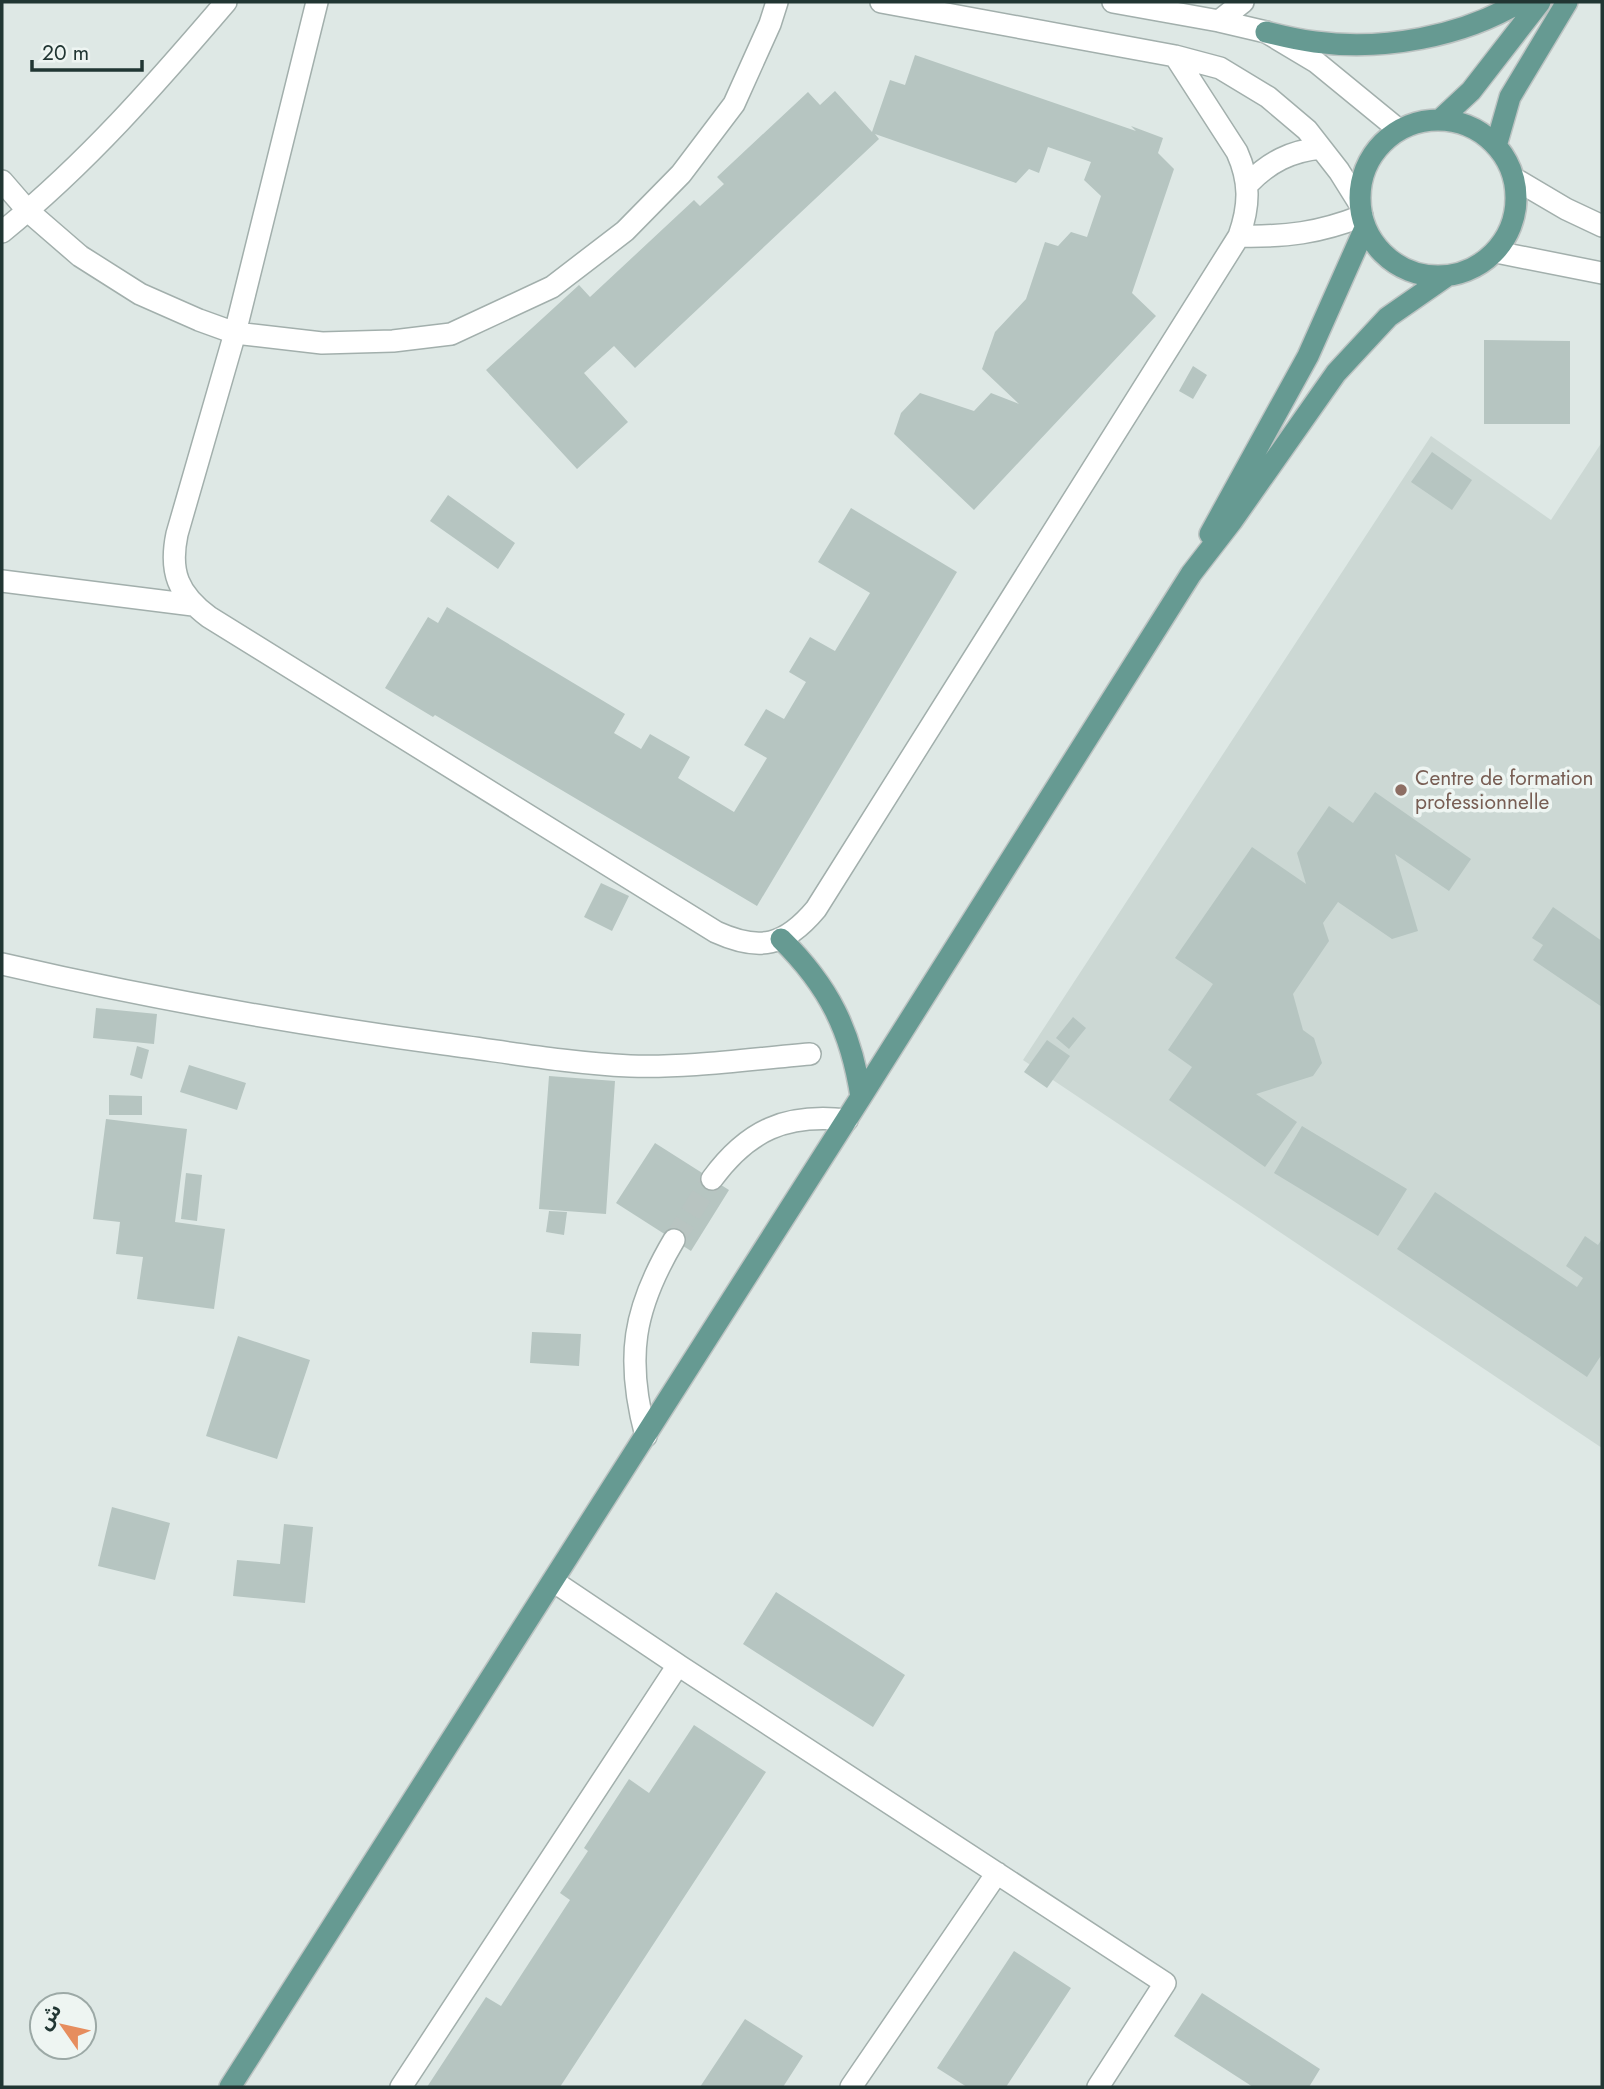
<svg xmlns="http://www.w3.org/2000/svg" width="1604" height="2089" font-family="Jost,'Noto Sans Arabic',sans-serif">
<style>
.built{fill:#ccd8d4}
.building{fill:#b6c5c1}
.lines{fill:none;stroke-linecap:round;stroke-linejoin:round}
.minor-tunnel{stroke:#b8c4c1;stroke-width:21;stroke-dasharray:21 10;stroke-linecap:butt}
.minor-casing{stroke:#a2afac;stroke-width:24}
.major-casing{stroke:#bcc3c2;stroke-width:24}
.minor{stroke:#fff;stroke-width:21}
.major{stroke:#669a92;stroke-width:21}
.education-dot{fill:#8d6e63;stroke:#eef5f2;stroke-width:2.5}
.labels{text-anchor:middle;dominant-baseline:central;stroke-width:7;stroke-linejoin:round;paint-order:stroke}
.education-label{font-size:21px;fill:#785e54;stroke:#eef5f2;text-anchor:start}
</style>
<rect width="100%" height="100%" fill="#dee8e5"/>
<!-- built -->
<path class="built" d="M 1431,436 L 1551,520 L 1602,442 L 1602,1448 L 1023,1060 Z"/>
<!-- building -->
<path class="building" d="M 915,55 L 1136,131 L 1131,126 L 1163,138 L 1158,153 L 1174,169 L 1132,293 L 1156,316 L 974,510 L 894,434 L 901,413 L 920,393 L 974,411 L 991,393 L 1019,404 L 982,369 L 995,332 L 1026,299 L 1045,242 L 1058,246 L 1071,232 L 1087,237 L 1101,196 L 1084,180 L 1091,162 L 1048,147 L 1039,173 L 1029,169 L 1016,183 L 875,134 L 879,139 L 635,368 L 614,346 L 584,373 L 628,422 L 577,469 L 486,370 L 579,285 L 590,297 L 694,200 L 700,206 L 724,184 L 717,177 L 808,92 L 820,105 L 835,91 L 872,132 L 890,80 L 905,85 Z
M 1484,340 L 1570,341 L 1570,424 L 1484,424 Z
M 1193,366 L 1207,375 L 1193,399 L 1179,391 Z
M 1432,452 L 1472,480 L 1452,510 L 1411,482 Z
M 448,495 L 515,543 L 498,569 L 430,521 Z
M 851,508 L 957,572 L 757,906 L 435,715 L 433,717 L 385,688 L 428,617 L 438,623 L 447,607 L 625,714 L 614,733 L 641,749 L 650,734 L 690,757 L 678,778 L 734,812 L 767,758 L 744,745 L 766,709 L 784,719 L 806,682 L 789,672 L 810,637 L 835,651 L 870,593 L 818,562 Z
M 1375,792 L 1471,859 L 1449,891 L 1395,854 L 1418,931 L 1392,939 L 1338,902 L 1323,923 L 1329,941 L 1293,994 L 1303,1030 L 1314,1038 L 1322,1063 L 1313,1076 L 1256,1094 L 1297,1122 L 1265,1167 L 1169,1100 L 1192,1067 L 1168,1050 L 1213,984 L 1175,958 L 1252,847 L 1306,884 L 1297,853 L 1329,806 L 1353,823 Z
M 601,883 L 629,896 L 612,931 L 584,917 Z
M 1553,907 L 1602,941 L 1602,1007 L 1533,960 L 1543,945 L 1532,938 Z
M 96,1008 L 157,1014 L 154,1044 L 93,1038 Z
M 1073,1017 L 1086,1028 L 1069,1049 L 1056,1038 Z
M 1047,1040 L 1070,1056 L 1047,1088 L 1024,1072 Z
M 137,1046 L 149,1050 L 142,1079 L 130,1075 Z
M 189,1065 L 246,1083 L 237,1110 L 180,1092 Z
M 549,1076 L 615,1081 L 606,1214 L 539,1209 Z
M 109,1095 L 142,1096 L 142,1115 L 109,1115 Z
M 106,1119 L 187,1129 L 175,1222 L 225,1229 L 214,1309 L 137,1299 L 143,1257 L 116,1254 L 120,1222 L 93,1219 Z
M 1302,1126 L 1407,1189 L 1378,1236 L 1274,1173 Z
M 655,1143 L 729,1190 L 691,1251 L 616,1203 Z
M 186,1173 L 202,1175 L 197,1221 L 181,1219 Z
M 1435,1192 L 1577,1287 L 1583,1278 L 1566,1266 L 1585,1236 L 1598,1245 L 1602,1239 L 1602,1354 L 1587,1377 L 1397,1249 Z
M 549,1211 L 567,1212 L 564,1235 L 546,1232 Z
M 532,1332 L 581,1334 L 579,1366 L 530,1363 Z
M 238,1336 L 310,1360 L 277,1459 L 206,1436 Z
M 112,1507 L 170,1523 L 155,1580 L 98,1566 Z
M 284,1524 L 313,1527 L 305,1603 L 233,1596 L 237,1560 L 280,1564 Z
M 776,1592 L 905,1675 L 873,1727 L 743,1644 Z
M 694,1725 L 766,1772 L 560,2087 L 427,2087 L 486,1997 L 501,2006 L 570,1900 L 560,1893 L 588,1851 L 584,1848 L 629,1779 L 649,1793 Z
M 1014,1951 L 1071,1988 L 1006,2087 L 967,2087 L 937,2068 Z
M 1202,1993 L 1320,2069 L 1309,2087 L 1253,2087 L 1174,2036 Z
M 745,2019 L 803,2056 L 783,2087 L 700,2087 Z"/>
<g class="lines">
<!-- minor-tunnel -->
<path class="minor-tunnel" d="M 674,1240 L 712,1179"/>
<defs>
<path id="minor" d="M 317,2 L 235,333 L 177,534 C 169,572 178,594 209,617 L 716,932 C 760,952 785,946 816,909 L 1239,236 C 1250,205 1250,181 1237,152 L 1175,56
M 881,2 L 1175,56 L 1220,68 L 1268,97 L 1307,130 L 1339,171 L 1359,203
M 1113,2 L 1219,21 L 1266,32 L 1316,62 L 1399,130
M 1219,21 L 1243,2
M 1515,179 L 1566,209 L 1602,226
M 2,181 L 28,211 L 80,256 L 140,294 L 199,320 L 235,333 L 322,343 L 393,341 L 451,334 L 552,287 L 625,231 L 681,174 L 734,104 L 770,24 L 777,2
M 1248,184 C 1269,162 1291,151 1321,148
M 2,232 C 87,163 155,85 226,2
M 1239,236 C 1286,237 1319,233 1362,216
M 1496,252 L 1602,273
M 2,581 L 193,605
M 2,964 C 148,998 297,1024 445,1044 C 506,1052 568,1063 630,1066 C 689,1068 750,1059 810,1054
M 712,1179 C 748,1130 786,1113 847,1120
M 646,1436 C 625,1358 633,1309 674,1240
M 678,1665 L 1165,1983 L 1098,2087
M 401,2087 L 678,1665 L 553,1581
M 851,2087 L 997,1873"/>
<path id="major" d="M 1266,32 C 1282,36 1299,40 1315,42 C 1383,51 1461,37 1520,2
M 1441,119 L 1471,91 L 1540,2
M1360 198a78 78 0 1 1 156 0a78 78 0 1 1-156 0Z
M 1496,146 L 1510,97 L 1567,2
M 1210,534 L 1308,356 L 1365,228
M 781,939 C 829,986 851,1031 861,1097
M 230,2087 L 861,1097 L 1191,574 L 1232,521 L 1336,373 L 1388,317 L 1447,276"/>
</defs>
<!-- minor casing -->
<use href="#minor" class="minor-casing"/>
<!-- major casing -->
<use href="#major" class="major-casing"/>
<!-- minor -->
<use href="#minor" class="minor"/>
<!-- major -->
<use href="#major" class="major"/>
</g>
<!-- markers -->
<circle class="education-dot" cx="1401" cy="790" r="7"/>
<g class="labels">
<!-- education labels -->
<g class="education-label">
<text x="1415" y="778">Centre de formation<tspan x="1415" dy="24">professionnelle</tspan></text>
</g>
</g>
<!-- border -->
<rect width="1604" height="2089" fill="none" stroke="#213633" stroke-width="7"/>
<!-- north arrow -->
<g transform="translate(63 2026) rotate(304)"><circle r="33" fill="#eef5f2" stroke="#9ca9a6" stroke-width="2"/>
<path d="M0-5L12 26L0 18L-12 26Z" fill="#e68d5e"/>
<text y="-10" font-size="19" font-weight="bold" text-anchor="middle" fill="#213633">ش</text>
</g>
<!-- scale -->
<path d="M32 60v10h110v-10" fill="none" stroke="#213633" stroke-width="3.5"/>
<text x="42" y="60" font-size="21" fill="#213633" stroke="#eef5f2" stroke-width="5" paint-order="stroke">20 m</text>
</svg>
